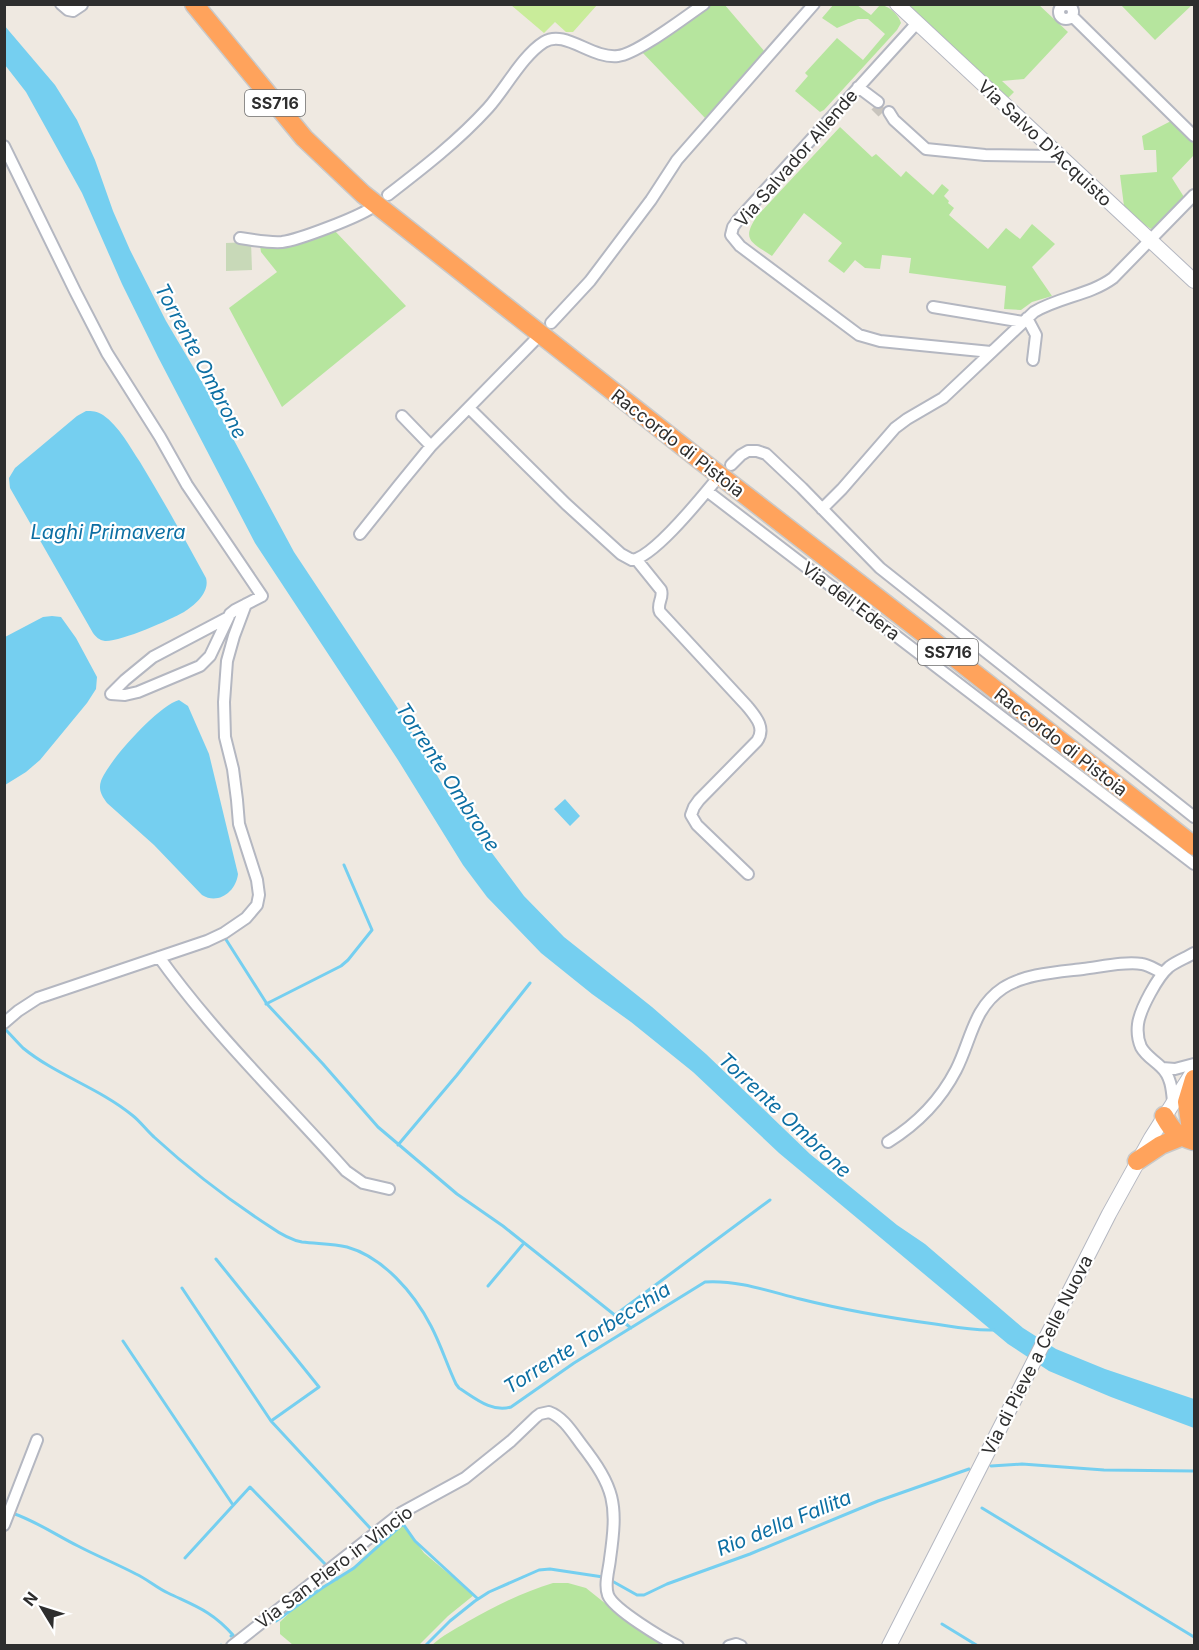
<svg xmlns="http://www.w3.org/2000/svg" width="1199" height="1650" font-family="Inter,sans-serif">
<style>
.green{fill:#b6e59e}
.cemetery{fill:#c8d9b8}
.pitch{fill:#c9ec9a}
.water{fill:#75cff0}
.lines{fill:none;stroke-linecap:round;stroke-linejoin:round}
.stream{stroke:#75cff0;stroke-width:3}
.street-tunnel{stroke:#c8c4bd;stroke-width:10;stroke-dasharray:10 5;stroke-linecap:butt}
.street-casing{stroke:#b4b7c1;stroke-width:14}
.secondary-casing{stroke:#b4b7c1;stroke-width:16}
.highway-casing{stroke:#c9c9c9;stroke-width:21}
.street{stroke:#fff;stroke-width:10}
.secondary{stroke:#fff;stroke-width:14}
.highway{stroke:#ffa35c;stroke-width:18}
.labels{text-anchor:middle;dominant-baseline:central;stroke-width:4.5;stroke-linejoin:round;paint-order:stroke}
.shield{fill:#fff;stroke:#6d6d6d;stroke-width:1.5}
.shield-label{font-size:16px;font-weight:bold;fill:#2e2e2e}
.street-label{font-size:18px;fill:#2e2e2e;stroke:#fff}
.water-label{font-size:20px;font-style:italic;fill:#0d6fa3;stroke:#fff}
</style>
<rect width="100%" height="100%" fill="#efe9e1"/>
<!-- green -->
<path class="green" d="M 724,4 L 765,52 L 705,118 L 641,51 L 711,5 Z
M 834,4 L 857,5 L 871,15 L 880,5 C 888,5 899,15 901,23 L 897,30 L 824,110 L 820,112 L 795,91 L 808,76 L 805,73 L 837,38 L 863,60 L 885,34 L 868,19 L 858,19 L 837,28 L 822,18 Z
M 908,5 L 1039,5 L 1068,32 L 1024,79 L 1002,81 L 1014,92 L 1008,98 Z
M 1121,5 L 1192,5 L 1155,40 Z
M 1171,121 L 1194,144 L 1194,155 L 1172,178 L 1184,197 L 1153,228 L 1151,229 L 1142,223 L 1124,206 L 1120,175 L 1157,172 L 1156,150 L 1144,150 L 1142,136 Z
M 840,127 L 872,157 L 876,154 L 901,177 L 906,171 L 933,195 L 942,184 L 949,190 L 944,196 L 949,201 L 948,203 L 954,208 L 949,215 L 988,249 L 1006,228 L 1020,239 L 1032,224 L 1055,244 L 1032,267 L 1052,296 L 1032,302 L 1021,310 L 1004,309 L 1006,286 L 909,273 L 911,258 L 882,255 L 880,269 L 865,268 L 855,260 L 844,273 L 828,261 L 842,243 L 804,213 L 772,256 C 751,242 741,240 757,216 Z
M 335,231 L 406,306 L 282,407 L 229,308 L 277,272 L 261,252 L 260,246 L 293,245 Z
M 402,1522 L 424,1553 L 474,1595 L 448,1616 L 419,1645 L 293,1645 L 280,1634 L 280,1622 L 307,1596 L 350,1570 Z
M 553,1583 L 568,1583 L 586,1588 L 636,1628 L 665,1645 L 432,1645 C 442,1636 455,1629 467,1622 C 495,1606 523,1592 553,1583 Z"/>
<!-- cemetery -->
<path class="cemetery" d="M 251,242 L 252,270 L 226,271 L 226,243 Z"/>
<!-- pitch -->
<path class="pitch" d="M 511,5 L 597,5 L 573,32 L 566,32 L 555,22 L 544,33 Z"/>
<!-- water -->
<path class="water" d="M 4,25 L 55,85 L 77,120 L 95,160 L 113,211 L 130,250 L 166,321 L 208,392 L 294,552 L 397,707 L 448,794 L 524,896 L 564,937 L 652,1007 L 706,1054 L 810,1154 L 897,1225 L 925,1244 L 1023,1328 L 1056,1349 L 1105,1369 L 1194,1399 L 1194,1428 L 1111,1397 L 1049,1371 L 1008,1344 L 779,1153 L 693,1072 L 631,1022 L 592,994 L 541,953 L 487,897 L 463,865 L 398,760 L 255,543 L 158,357 L 122,284 L 82,193 L 26,92 L 5,65 Z
M 86,411 C 92,411 97,411 103,415 C 119,426 130,447 140,462 C 163,500 185,539 206,578 C 210,592 195,605 184,612 C 170,620 120,642 105,641 C 99,640 96,637 93,633 L 10,488 L 9,478 L 15,468 L 77,416 Z
M 52,616 L 61,617 L 76,638 L 97,677 L 96,689 L 87,703 L 40,760 L 26,772 L 5,785 L 5,637 L 43,617 Z
M 179,700 L 188,706 L 209,754 L 238,874 C 236,892 218,905 202,895 L 154,845 L 107,803 C 102,796 98,790 101,781 C 109,760 158,706 179,700 Z
M 565,799 L 580,816 L 570,826 L 554,809 Z"/>
<g class="lines">
<!-- stream -->
<path class="stream" d="M 225,938 L 267,1004 L 323,1064 L 378,1127 L 457,1194 L 503,1226 L 631,1328
M 266,1004 L 341,966 L 348,960 L 372,930 L 344,865
M 4,1028 C 11,1035 17,1042 23,1048 C 56,1075 99,1088 132,1115 C 140,1121 146,1130 154,1137 C 190,1170 229,1200 269,1226 C 279,1233 290,1240 302,1242 C 317,1244 332,1243 347,1247 C 383,1257 414,1293 431,1326 C 441,1345 447,1365 456,1384 L 459,1388 C 475,1398 492,1413 511,1407 L 574,1363 L 705,1282 C 738,1280 768,1291 800,1299 C 844,1310 890,1318 935,1324 C 954,1327 974,1331 994,1330
M 398,1145 L 457,1075 L 530,983
M 216,1259 L 319,1387 L 271,1421
M 488,1286 L 524,1243
M 182,1288 L 271,1421 L 383,1542
M 615,1315 L 770,1200
M 123,1341 L 233,1505
M 991,1466 L 1022,1464 L 1104,1470 L 1194,1471
M 982,1508 L 1194,1637
M 12,1513 C 36,1521 56,1535 78,1546 C 97,1556 117,1564 136,1574 C 147,1579 157,1588 168,1593 C 195,1606 212,1611 233,1635 L 231,1636
M 185,1558 L 250,1487 L 326,1565 L 337,1579
M 612,1581 L 637,1595 L 644,1595 L 667,1584 L 750,1554 L 878,1501 L 969,1469
M 276,1621 L 322,1588 L 354,1568 L 403,1524 L 415,1541 L 478,1599
M 942,1624 L 978,1646
M 220,1646 L 221,1645
M 425,1646 L 450,1621 L 475,1601 L 489,1592 L 539,1570 L 550,1569 L 603,1577"/>
<!-- street-tunnel -->
<path class="street-tunnel" d="M 875,106 L 885,116"/>
<defs>
<path id="street" d="M 61,4 L 68,10 L 73,11 L 82,5
M1059 12a7 7 0 1 1 14 0a7 7 0 1 1-14 0Z
M 1072,16 L 1194,136
M 916,24 L 738,220 L 733,227 L 731,235 L 740,246 L 859,335 L 880,341 L 991,352
M 858,87 L 878,102
M 889,112 L 894,120 L 926,149 L 985,155 L 1059,156
M 4,146 L 75,291 L 107,353 L 160,437 L 187,485 L 262,596 L 235,610 L 230,614 L 210,656 L 200,666 L 138,692 L 125,695 L 111,694
M 388,195 C 423,168 458,141 488,108 C 505,89 523,55 544,42 C 565,29 591,59 618,56 C 637,54 685,17 704,4
M 240,238 C 254,240 268,243 282,242 C 299,240 358,217 371,208
M 933,307 L 1023,322
M 1027,318 L 1036,335 L 1033,360
M 551,323 L 590,281 L 651,200 L 677,160 L 814,4
M 469,408 L 566,504 L 621,554 L 632,560 C 654,557 701,498 716,480
M 402,416 L 431,446
M 731,465 L 741,455 L 748,451 L 757,451 L 766,454 L 802,488 L 880,568 L 1194,817
M 707,491 L 1194,864
M 822,509 L 842,489 L 895,428 L 907,419 L 943,398 L 1034,312 C 1059,297 1090,295 1113,278 L 1194,195
M 360,534 L 399,485 L 431,446 L 536,339
M 636,559 L 661,590 C 664,598 656,604 660,612 L 747,706 C 756,717 766,728 757,741 L 699,800 L 694,807 L 691,815 L 697,825 L 748,874
M 111,694 L 125,680 L 153,657 L 227,618
M 159,957 C 214,1034 283,1100 346,1171 L 363,1183 L 389,1189
M 4,1023 L 18,1011 L 38,998 L 207,941 L 224,933 L 246,918 L 257,905 L 259,895 L 257,880 L 239,824 L 237,800 L 233,769 L 225,737 L 224,702 L 227,661 L 234,636 L 246,604
M 1162,1068 L 1175,1069 L 1194,1064
M 1173,1102 C 1172,1090 1171,1076 1161,1067 C 1154,1060 1146,1056 1141,1047 C 1138,1040 1137,1032 1138,1024 C 1140,1009 1158,976 1169,967 C 1177,961 1186,958 1194,953
M 888,1142 C 917,1124 940,1101 956,1070 C 971,1041 973,1008 1003,988 C 1024,974 1058,972 1083,969 C 1100,967 1125,961 1142,964 C 1149,965 1156,970 1163,973
M 4,1525 L 37,1440
M 232,1646 L 401,1513 L 465,1478 L 511,1441 L 536,1417 L 540,1414 L 549,1412 C 563,1417 572,1432 581,1444 C 615,1488 618,1503 610,1559 C 609,1570 604,1584 608,1595 C 613,1609 663,1639 678,1646
M 729,1646 L 736,1644 L 741,1646"/>
<path id="secondary" d="M 897,4 L 1194,281
M 889,1646 L 1109,1214 L 1151,1138 L 1191,1075"/>
<path id="highway" d="M 194,4 L 304,138 L 363,194 L 700,460 L 941,647 L 1194,846
M 1164,1116 C 1173,1132 1177,1136 1194,1141
M 1190,1123 L 1187,1102 L 1194,1079
M 1137,1161 L 1161,1145 L 1181,1137"/>
</defs>
<!-- street casing -->
<use href="#street" class="street-casing"/>
<!-- secondary casing -->
<use href="#secondary" class="secondary-casing"/>
<!-- highway casing -->
<use href="#highway" class="highway-casing"/>
<!-- street -->
<use href="#street" class="street"/>
<!-- secondary -->
<use href="#secondary" class="secondary"/>
<!-- highway -->
<use href="#highway" class="highway"/>
</g>
<g class="labels">
<!-- shield labels -->
<g class="shield">
<rect x="245" y="90" width="60" height="26" rx="4.5"/>
<rect x="918" y="639" width="60" height="26" rx="4.5"/>
</g>
<g class="shield-label">
<text x="275" y="103">SS716</text>
<text x="948" y="652">SS716</text>
</g>
<!-- street labels -->
<g class="street-label">
<text transform="translate(1045 143) rotate(43)">Via Salvo D'Acquisto</text>
<text transform="translate(796 158) rotate(-49)">Via Salvador Allende</text>
<text transform="translate(678 443) rotate(38)">Raccordo di Pistoia</text>
<text transform="translate(851 601) rotate(37)">Via dell'Edera</text>
<text transform="translate(1061 742) rotate(38)">Raccordo di Pistoia</text>
<text transform="translate(1037 1355) rotate(-63)">Via di Pieve a Celle Nuova</text>
<text transform="translate(334 1567) rotate(-37)">Via San Piero in Vincio</text>
</g>
<!-- water labels -->
<g class="water-label">
<text transform="translate(201 361) rotate(62)">Torrente Ombrone</text>
<text x="108" y="532">Laghi Primavera</text>
<text transform="translate(448 777) rotate(57)">Torrente Ombrone</text>
<text transform="translate(785 1115) rotate(43)">Torrente Ombrone</text>
<text transform="translate(587 1338) rotate(-32)">Torrente Torbecchia</text>
<text transform="translate(784 1523) rotate(-22)">Rio della Fallita</text>
</g>
</g>
<!-- border -->
<rect width="1199" height="1650" fill="none" stroke="#2e2e2e" stroke-width="12"/>
<!-- north arrow -->
<g transform="translate(42 1608) rotate(308)" stroke="#ffffff" stroke-width="4.5" paint-order="stroke">
<path d="M0-4.5L10 22L0 15L-10 22Z" fill="#2e2e2e"/>
<text y="-9" font-size="16" font-weight="bold" text-anchor="middle" fill="#2e2e2e">N</text>
</g>
</svg>
